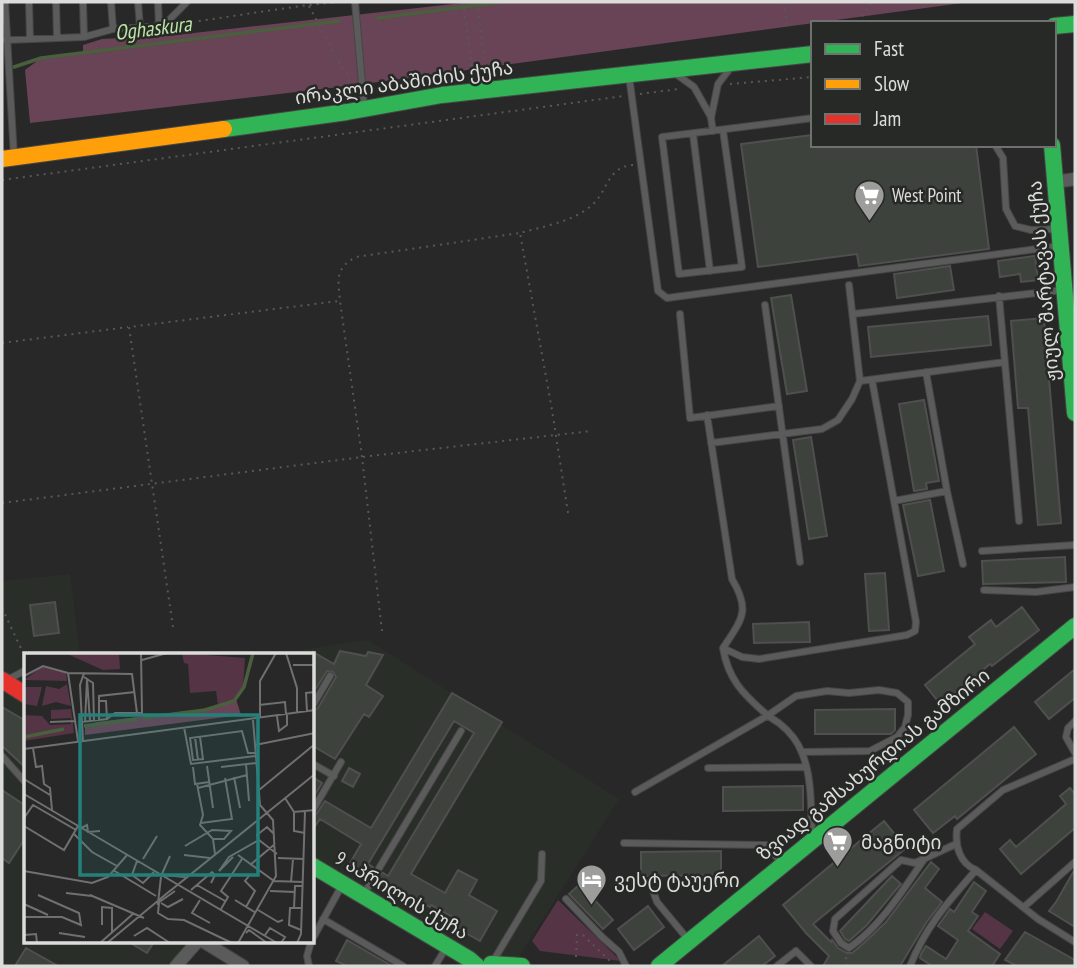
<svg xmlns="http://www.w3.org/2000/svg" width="1077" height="968" font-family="'PT Sans Narrow','Noto Sans Georgian',sans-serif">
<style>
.built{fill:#2a2e28}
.green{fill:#543445}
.forest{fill:#684456}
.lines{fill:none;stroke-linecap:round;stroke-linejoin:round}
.stream{stroke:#495f3d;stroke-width:3.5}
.building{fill:#3e423c;stroke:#4f4f4f;stroke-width:2}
.lane-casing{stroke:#454645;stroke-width:8}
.street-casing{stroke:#454645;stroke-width:14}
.fast-casing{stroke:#454645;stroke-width:18}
.slow-casing{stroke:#454645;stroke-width:18}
.jam-casing{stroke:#454645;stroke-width:18}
.path{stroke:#585858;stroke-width:2;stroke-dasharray:2 5;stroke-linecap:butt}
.lane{stroke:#5a5b5a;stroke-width:6}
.street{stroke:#5a5b5a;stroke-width:12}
.fast{stroke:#30b455;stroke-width:16}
.slow{stroke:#ff9f0a;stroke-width:16}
.jam{stroke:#e5322d;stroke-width:16}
.labels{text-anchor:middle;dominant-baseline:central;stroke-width:5;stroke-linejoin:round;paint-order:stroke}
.street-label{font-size:19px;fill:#dcdddb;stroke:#272927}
.poi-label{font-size:19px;fill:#dcdddb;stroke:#272927;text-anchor:start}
.water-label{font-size:21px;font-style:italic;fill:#bbe4a6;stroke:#272927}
.inset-river{fill:none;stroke:#495f3d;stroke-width:3.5}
.inset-road{fill:none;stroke:#707070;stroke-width:2}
.view{fill:#248079;fill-opacity:0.15;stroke:#248079;stroke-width:3.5}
.inset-edge{fill:none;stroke:#dcdddb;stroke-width:3.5}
</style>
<rect width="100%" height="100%" fill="#282828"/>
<!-- built -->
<path class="built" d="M 70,574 L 80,655 L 26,655 L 26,942 L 199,942 L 178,966 L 2,966 L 2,581 Z
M 368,640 L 619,799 L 517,960 L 491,964 L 313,866 L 313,655 L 268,655 Z"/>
<!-- green -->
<path class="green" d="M 558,900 L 621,961 L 540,951 L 532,941 Z
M 985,912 L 1013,931 L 1000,949 L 972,929 Z"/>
<!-- forest -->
<path class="forest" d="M 471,2 L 970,2 L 356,85 L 30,123 L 25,70 L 41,58 L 83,52 L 83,45 L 102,39 L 176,35 Z"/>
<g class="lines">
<!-- stream -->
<path class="stream" d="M 378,18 L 501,2
M 14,67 L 41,58 L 339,21"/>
</g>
<!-- building -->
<path class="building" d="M 813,135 L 813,145 L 976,145 L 989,249 L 859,266 L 857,254 L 758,267 L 741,144 Z
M 1035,256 L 1038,280 L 1021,282 L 1020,274 L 1000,277 L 998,261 Z
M 950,266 L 954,290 L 897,298 L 894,274 Z
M 791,295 L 807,391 L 787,394 L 771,298 Z
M 988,316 L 991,345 L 871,357 L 868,327 Z
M 1044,318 L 1061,523 L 1038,525 L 1028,408 L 1018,408 L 1011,321 Z
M 924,400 L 939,481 L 926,483 L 927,489 L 914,491 L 899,404 Z
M 811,437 L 827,536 L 809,539 L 793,440 Z
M 930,500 L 944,571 L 918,576 L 903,505 Z
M 1065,557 L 1066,582 L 983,584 L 982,561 Z
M 885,573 L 889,630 L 869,631 L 865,574 Z
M 55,602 L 59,633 L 34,636 L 30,605 Z
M 1022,607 L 1039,630 L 992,666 L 990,664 L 941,705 L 925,685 L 975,644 L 969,637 L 991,620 L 996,627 Z
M 809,622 L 810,642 L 754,643 L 753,624 Z
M 340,651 L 366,656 L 368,652 L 383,655 L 366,685 L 383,696 L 369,717 L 364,714 L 335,759 L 313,746 L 313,711 L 318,708 L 336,677 L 333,672 L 327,671 L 313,693 L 313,652 L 334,664 Z
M 1075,669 L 1075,698 L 1049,719 L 1035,702 Z
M 452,693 L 502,722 L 411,874 L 445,893 L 458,870 L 477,880 L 469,895 L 497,911 L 480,941 L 455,927 L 458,920 L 431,905 L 430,907 L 401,891 L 397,897 L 387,891 L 389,888 L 378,882 L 377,876 L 383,873 L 388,876 L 474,733 L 454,721 L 368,864 L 373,867 L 374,873 L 368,876 L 349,865 L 361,844 L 320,819 L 313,829 L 313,816 L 317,813 L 325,801 L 371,828 Z
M 2,707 L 26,721 L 26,768 L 2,746 Z
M 895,709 L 895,730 L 891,734 L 815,734 L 815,710 Z
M 1014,727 L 1036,754 L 957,819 L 955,816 L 933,833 L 914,810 Z
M 349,768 L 360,774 L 353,787 L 342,781 Z
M 313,777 L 322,783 L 313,798 Z
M 803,786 L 803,810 L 723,811 L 723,787 Z
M 1070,788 L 1075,794 L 1075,828 L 1021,874 L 1000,849 L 1010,840 L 1016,847 L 1066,804 L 1060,796 Z
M 2,790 L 26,806 L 26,837 L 9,863 L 2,858 Z
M 884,821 L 906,848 L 813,924 L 831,942 L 832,940 L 838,948 L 847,953 L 852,953 L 864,943 L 886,922 L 931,862 L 939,869 L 925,888 L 942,902 L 926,923 L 900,966 L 823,966 L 829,956 L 806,933 L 783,905 Z
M 721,851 L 721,875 L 641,876 L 641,852 Z
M 1075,869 L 1075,927 L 1049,911 L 1056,902 Z
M 892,876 L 901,884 L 895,891 L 867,925 L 849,941 L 845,939 L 840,931 Z
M 974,882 L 986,891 L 972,912 L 978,916 L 968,931 L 1000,954 L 992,966 L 932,966 L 920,958 L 921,954 L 926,946 L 946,959 L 958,940 L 938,926 L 950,909 L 954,912 Z
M 580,884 L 613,920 L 603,929 L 569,894 Z
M 648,906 L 664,927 L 634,950 L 618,929 Z
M 1025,932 L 1075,960 L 1075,966 L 1017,966 L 1005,960 Z
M 759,936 L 775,956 L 762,966 L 722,966 Z
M 347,940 L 392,966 L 347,966 L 336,961 Z
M 129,942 L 154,942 L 147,953 Z
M 26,948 L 58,966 L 15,966 Z"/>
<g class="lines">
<defs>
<path id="lane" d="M 5,2 L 14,157
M 29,2 L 30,39
M 56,2 L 57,38
M 83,2 L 84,37
M 111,2 L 113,29
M 138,2 L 140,27
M 158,2 L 159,26
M 355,2 L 364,107
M 6,40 L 84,37 L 113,29 L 163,26 L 187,2
M 676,74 L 694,87 L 711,117
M 629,76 L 658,291 L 667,298 L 1059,246
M 723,130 L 742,267 L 679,274 L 662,137 L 813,118
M 713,131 L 711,118 L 718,84 L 732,66
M 693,134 L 710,271
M 995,145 L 1003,158 L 1006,209 L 1015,226 L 1031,230 L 1058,229
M 849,285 L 860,381
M 999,296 L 1019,521
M 765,305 L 800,562
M 680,314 L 690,418 L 779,406
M 853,314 L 1063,290
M 926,372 L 947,491 L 963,564
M 707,415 L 732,579 C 751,611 742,619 723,648 C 728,679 743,694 766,714 C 770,718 775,720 779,723 C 789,731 798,742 802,753 C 812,776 811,810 812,834
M 711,443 L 822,429 L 838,420 L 852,399 L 860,381 L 1005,362
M 894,501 L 947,491
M 982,551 L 1075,545
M 984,590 L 1036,592 L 1075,587
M 723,648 L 742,657 L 759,659 L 907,635 L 915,631 L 916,622 L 872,380
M 9,679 L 26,670
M 313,705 L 330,676
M 1075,721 L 1068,728 L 1066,737 L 1075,753
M 2,756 L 26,783
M 1075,759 L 1003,790 L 957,829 C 955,845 959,863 976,870 L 1038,919 L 1075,942
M 313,764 L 334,776
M 708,768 L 806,767
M 635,792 L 767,716 L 796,696 L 827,691 L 849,693 L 879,690 L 897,693 L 908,702 L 908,715 L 905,727 L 897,737 L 870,751 L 802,752
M 313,810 L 341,762
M 624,843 L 766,845 L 782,863
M 925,858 C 903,890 881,926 849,948 L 841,943 L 833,931 L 835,919 L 901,860 L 915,863 L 956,844
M 378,870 L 461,731
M 653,891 L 657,902 L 686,937
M 365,892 L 373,879
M 566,899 L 602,937 L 619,952 L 626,966
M 1024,907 L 1075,862
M 323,919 L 403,966
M 313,938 L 341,887
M 495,958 L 541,881 L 542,854
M 309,966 L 307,956 L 311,942
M 435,966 L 446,948
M 777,966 L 796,951 L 811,966
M 910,966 C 926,926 948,902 976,870"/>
<path id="street" d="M 1055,182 L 1075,179
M 204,942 L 243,966
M 176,966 L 197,942"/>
<path id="fast" d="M 1054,26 L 1075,24
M 224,129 L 347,112 L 442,95 L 813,54
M 1052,145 L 1075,413
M 313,866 L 469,959 L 477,966
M 491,964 L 522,966
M 659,966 L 1075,626"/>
<path id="slow" d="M 2,159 L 224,129"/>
<path id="jam" d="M 2,680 L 26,695"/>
</defs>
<!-- lane casing -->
<use href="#lane" class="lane-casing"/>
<!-- street casing -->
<use href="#street" class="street-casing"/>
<!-- fast casing -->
<use href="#fast" class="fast-casing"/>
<!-- slow casing -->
<use href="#slow" class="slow-casing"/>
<!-- jam casing -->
<use href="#jam" class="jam-casing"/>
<!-- path -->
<path class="path" d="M 463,2 L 472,68
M 477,2 L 485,66
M 784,2 L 787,27
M 309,6 L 344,71 L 347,73 L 349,83
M 860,23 L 861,18 L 872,2
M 178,24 L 308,5 L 340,2
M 730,84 L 813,77
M 640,94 L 679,89
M 2,180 L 624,96
M 2,343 L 128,327
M 2,503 L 362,457 L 591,431
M 568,513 L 552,410 L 520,233 C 544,226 573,222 592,205 C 608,191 607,167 633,165
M 2,608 L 26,659
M 173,627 L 129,327 L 339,301
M 382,631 L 362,457 L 340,301 C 338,279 335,268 356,257 L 520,233
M 576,957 L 577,935 L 583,935 L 610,961
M 846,966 L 845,961 L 847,956"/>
<!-- lane -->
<use href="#lane" class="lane"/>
<!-- street -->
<use href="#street" class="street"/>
<!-- fast -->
<use href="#fast" class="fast"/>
<!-- slow -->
<use href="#slow" class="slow"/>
<!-- jam -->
<use href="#jam" class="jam"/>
</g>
<!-- icons -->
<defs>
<symbol id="supermarket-pin" viewBox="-11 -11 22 30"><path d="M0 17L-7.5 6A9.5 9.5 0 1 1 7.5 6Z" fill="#9d9e9c" stroke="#272927"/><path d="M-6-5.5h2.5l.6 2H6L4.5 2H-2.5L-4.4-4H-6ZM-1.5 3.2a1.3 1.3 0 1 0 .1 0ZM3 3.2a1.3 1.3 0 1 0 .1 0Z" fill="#fff"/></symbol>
<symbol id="hotel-pin" viewBox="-11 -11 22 30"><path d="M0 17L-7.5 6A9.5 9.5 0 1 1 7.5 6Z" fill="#9d9e9c" stroke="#272927"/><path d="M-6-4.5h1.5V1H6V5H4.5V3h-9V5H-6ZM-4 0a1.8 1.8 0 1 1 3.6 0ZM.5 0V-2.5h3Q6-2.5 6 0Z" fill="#fff"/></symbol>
</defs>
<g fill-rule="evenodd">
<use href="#supermarket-pin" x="852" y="178" width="35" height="47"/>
<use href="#supermarket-pin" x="820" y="824" width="35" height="47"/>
<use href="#hotel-pin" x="574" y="862" width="35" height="47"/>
</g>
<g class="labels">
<!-- street labels -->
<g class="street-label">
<text transform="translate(404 82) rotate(-8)">ირაკლი აბაშიძის ქუჩა</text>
<text transform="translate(1043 281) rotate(-95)">ჟიულ შარტავას ქუჩა</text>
<text transform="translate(873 764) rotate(-39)">ზვიად გამსახურდიას გამზირი</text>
<text transform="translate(402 895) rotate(31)">9 აპრილის ქუჩა</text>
</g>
<!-- poi labels -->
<g class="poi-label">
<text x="892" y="195">West Point</text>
<text x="861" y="842">მაგნიტი</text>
<text x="614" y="880">ვესტ ტაუერი</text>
</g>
<!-- water labels -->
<g class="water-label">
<text transform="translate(153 28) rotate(-7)">Oghaskura</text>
</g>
</g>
<!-- overview -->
<g transform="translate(24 653)">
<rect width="290" height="290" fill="#282828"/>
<path d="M 41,0 L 95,0 L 96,16 L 79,17 ZM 158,0 L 221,5 L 219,35 L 207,49 L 194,52 L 192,38 L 166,40 L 164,11 L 160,10 ZM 19,13 L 42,20 L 43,28 L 0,27 ZM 43,31 L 47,53 L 32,49 L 18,53 L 22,33 L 35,36 ZM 0,34 L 18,34 L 13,53 L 0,51 ZM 47,56 L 50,80 L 0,88 L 0,62 L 18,63 L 26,72 L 47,71 L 47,65 L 27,66 L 27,57 Z" fill="#543445"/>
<path d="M 212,46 L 217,62 L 61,82 L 61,74 L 73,69 L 180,56 Z" fill="#684456"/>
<path class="inset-river" d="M 119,65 L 181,57 L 210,48 L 220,34 L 229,0M 60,73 L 113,66M 0,84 L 40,76"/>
<path class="inset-road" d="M 262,0 L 273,35 L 273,60M 118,7 L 143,0M 269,12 L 291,12M 44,20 L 54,88M 0,23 L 19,13 L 44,20 L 108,21 L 113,60M 60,24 L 69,30 L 70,68M 63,26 L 66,68M 74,48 L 82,48 L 83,66M 235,52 L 261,49 L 262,61M 283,58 L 282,40 L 291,39M 253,63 L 255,78 L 263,72 L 263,62M 236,65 L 236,28 L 252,0M 75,67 L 75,43 L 111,39M 26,69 L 51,68M 57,69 L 83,66 L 91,60 L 118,60 L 117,0M 61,69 L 63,26M 160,74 L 167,111 L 231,103M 171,84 L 174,107M 176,84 L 179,106 L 169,107 L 166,85 L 218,78 L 224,100 L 232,100M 59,88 L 56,32 L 60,20M 231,92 L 291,80M 9,95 L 12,114 L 18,113 L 20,131 L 26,135 L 28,157M 0,96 L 291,57M 222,111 L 225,148M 183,113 L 189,155M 169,114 L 171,131 L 185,129M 197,114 L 232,110M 210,124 L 216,155M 0,126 L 26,142M 173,131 L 179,162 L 176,172 L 189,186 L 191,201M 174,135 L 223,122M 235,137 L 291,91M 0,141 L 253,290M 261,145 L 270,159 L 291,157M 270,159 L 270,178 L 281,180M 0,165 L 9,152 L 52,177M 177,170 L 208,166 L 201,125M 0,173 L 40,197 L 54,173M 57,175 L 63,172 L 64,179 L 76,178M 50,181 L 68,199 L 93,213M 235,187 L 233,182 L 243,174 L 249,180M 235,187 L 253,201M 161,193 L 188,177 L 207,178 L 200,186 L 189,186M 160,202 L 186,205M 214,202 L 250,228 L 279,229M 209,204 L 195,218 L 205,204 L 235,187M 254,205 L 280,206M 119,206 L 133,183M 113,208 L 108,222 L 119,230 L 130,219M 226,212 L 251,191M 89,217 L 132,243M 0,218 L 68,230 L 84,224 L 103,202M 140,222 L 161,224M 137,223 L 146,203M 137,224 L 134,250 L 151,238M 267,229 L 269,206M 173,232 L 201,248M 167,237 L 188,219 L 191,222 L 187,230M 146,238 L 291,121M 246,238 L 271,239M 42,240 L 68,243M 66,242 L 120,265M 176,247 L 168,260 L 186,270M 211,247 L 232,260M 135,250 L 134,260 L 144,266 L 160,267 L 208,290M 137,250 L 144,254 L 159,246M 0,251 L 24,262M 222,254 L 231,238 L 221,228 L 225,223M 270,255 L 271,233 L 279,233M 197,256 L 204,244 L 197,238 L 218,206M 234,257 L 254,269 L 259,267M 0,264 L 38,264 L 57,272 L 55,260 L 14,242M 78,272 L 78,254 L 88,255 L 88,280M 277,277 L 265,272 L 266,255 L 278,255M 35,280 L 61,284M 222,280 L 225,277 L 243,290M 0,282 L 12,281 L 13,290M 241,282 L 246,275 L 261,284 L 257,290M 110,283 L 123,275 L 146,290M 76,290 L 110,260M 83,290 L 147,237M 214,290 L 252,223 L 249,167 L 236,152 L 229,67M 273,290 L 277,281 L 281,158"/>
<path class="view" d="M 56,62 L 234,62 L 234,222 L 56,222 Z"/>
<rect width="290" height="290" class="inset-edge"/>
</g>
<!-- border -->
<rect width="1077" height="968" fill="none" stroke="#dcdddb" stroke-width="7"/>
<!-- legend -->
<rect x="811" y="21" width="245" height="126" fill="#272927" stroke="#6f716f" stroke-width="2"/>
<rect x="825" y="44" width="35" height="10" fill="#30b455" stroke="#6f716f" stroke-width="2"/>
<text x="874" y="56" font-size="21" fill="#dcdddb">Fast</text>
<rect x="825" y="79" width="35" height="10" fill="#ff9f0a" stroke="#6f716f" stroke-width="2"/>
<text x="874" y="91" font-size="21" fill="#dcdddb">Slow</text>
<rect x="825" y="114" width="35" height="10" fill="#e5322d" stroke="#6f716f" stroke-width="2"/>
<text x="874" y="126" font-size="21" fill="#dcdddb">Jam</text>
</svg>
